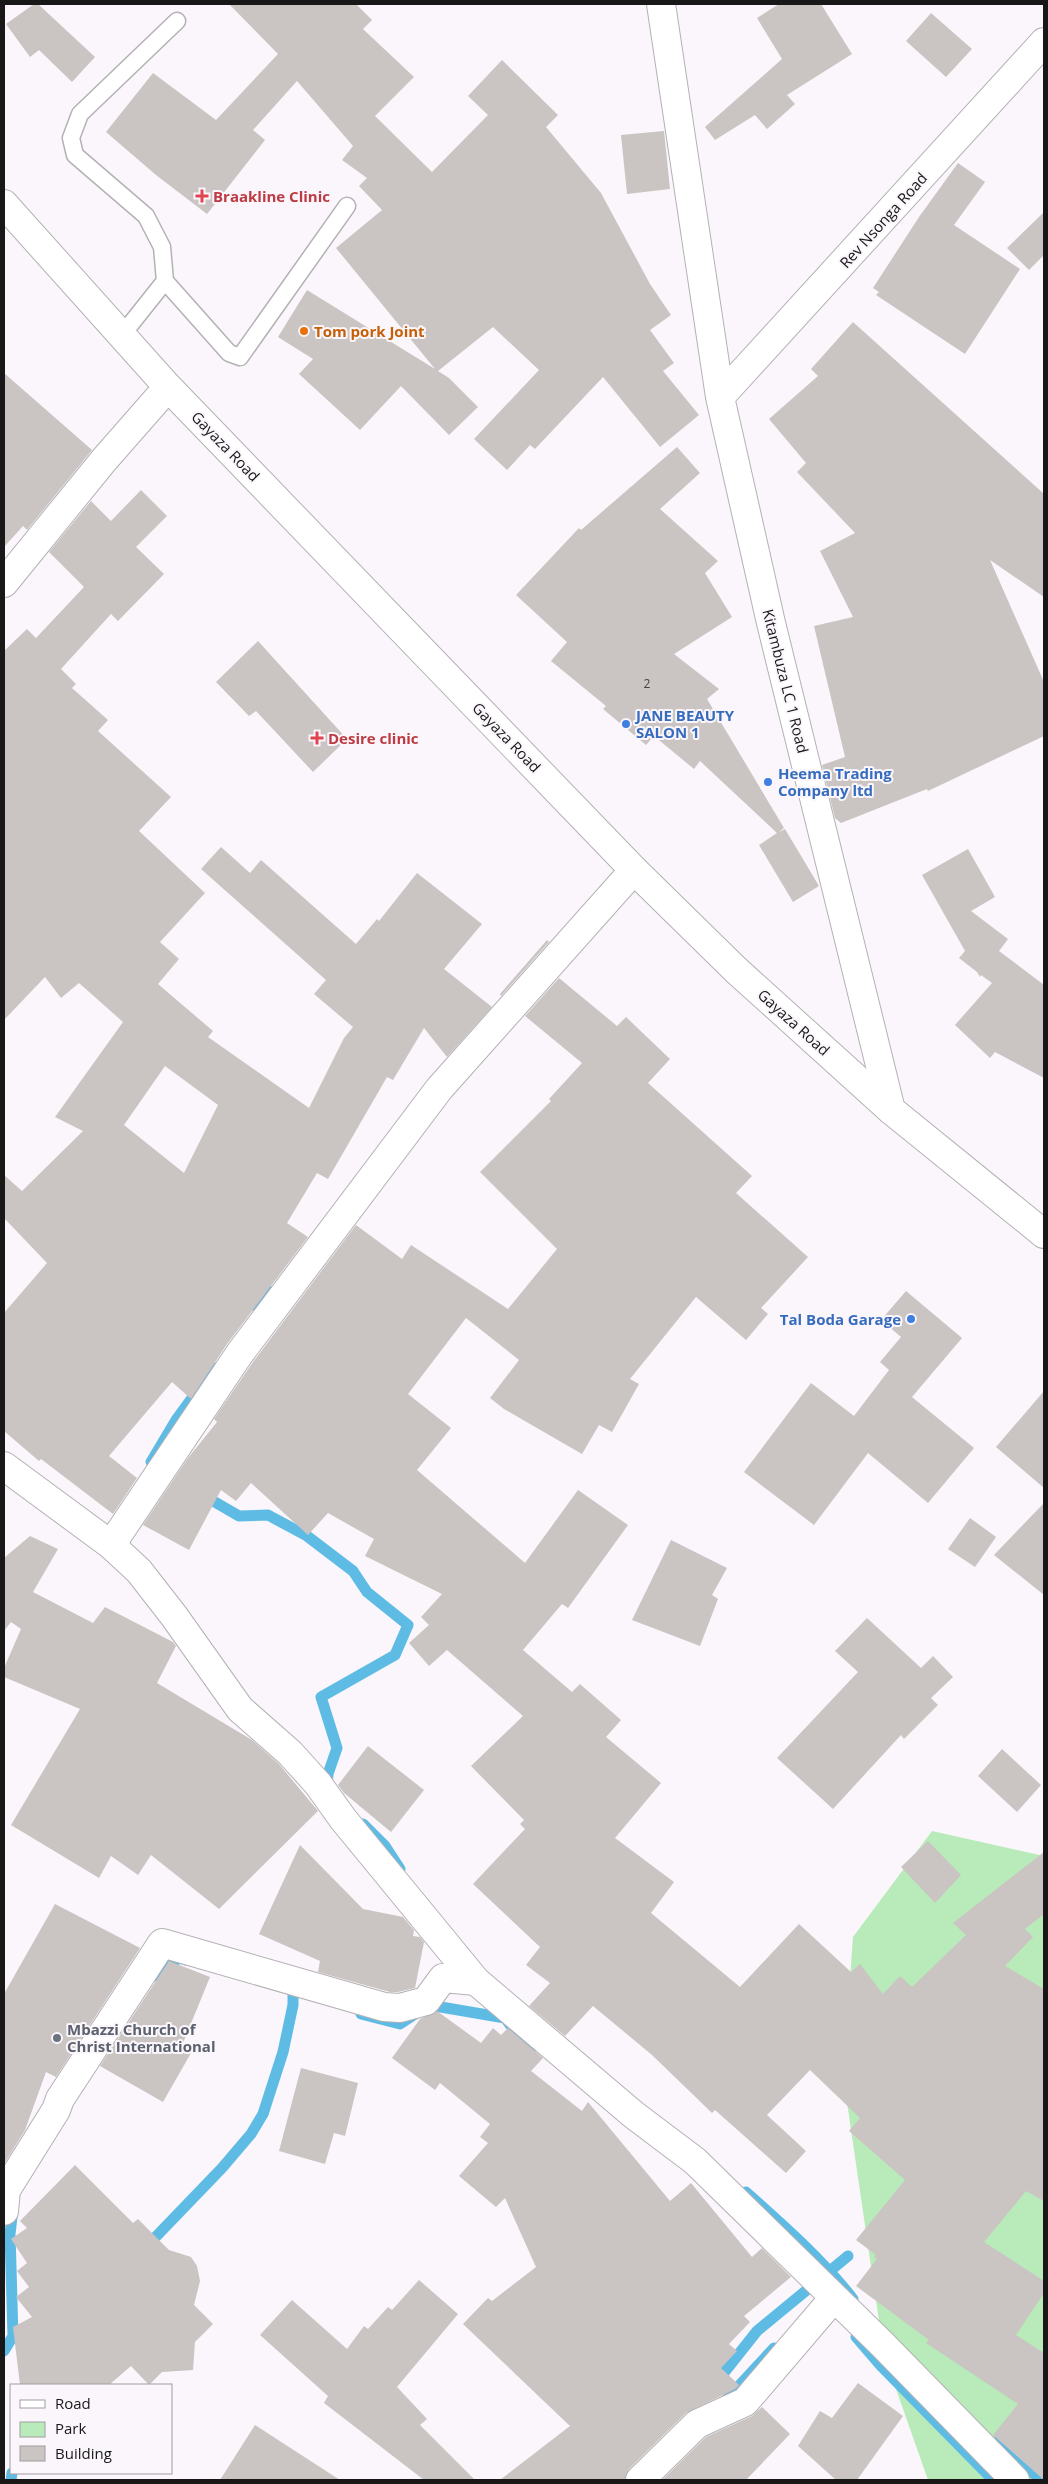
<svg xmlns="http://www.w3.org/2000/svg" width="1048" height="2484" font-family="'Open Sans',sans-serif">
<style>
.green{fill:#b9eaba}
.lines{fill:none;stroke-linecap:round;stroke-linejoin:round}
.stream{stroke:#5ebce4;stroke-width:11}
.building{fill:#cac4c3;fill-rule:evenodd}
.lane-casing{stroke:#b4b1b5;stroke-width:19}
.street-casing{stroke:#b4b1b5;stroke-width:30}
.primary-casing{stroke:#b4b1b5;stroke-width:30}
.lane{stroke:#fff;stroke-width:16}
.street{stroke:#fff;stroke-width:28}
.primary{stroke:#fff;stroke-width:28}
.health-dot{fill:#e0444e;stroke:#faf6fb;stroke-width:2}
.food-dot{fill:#e8710a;stroke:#faf6fb;stroke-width:2}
.shop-dot{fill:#3f7fe0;stroke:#faf6fb;stroke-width:2}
.worship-dot{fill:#6b7280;stroke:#faf6fb;stroke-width:2}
.labels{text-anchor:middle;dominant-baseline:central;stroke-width:4;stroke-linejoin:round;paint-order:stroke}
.number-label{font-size:12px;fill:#454344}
.health-label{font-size:15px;font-weight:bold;fill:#be3a42;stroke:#faf6fb;text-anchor:start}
.street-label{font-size:15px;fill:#191819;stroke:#faf6fb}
.food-label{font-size:15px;font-weight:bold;fill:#c56008;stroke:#faf6fb;text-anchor:start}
.shop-label{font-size:15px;font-weight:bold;fill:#366cbe;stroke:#faf6fb;text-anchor:start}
.worship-label{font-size:15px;font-weight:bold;fill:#5b616d;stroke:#faf6fb;text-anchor:start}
</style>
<rect width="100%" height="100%" fill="#faf6fb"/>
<!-- green -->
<path class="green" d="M 932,1831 L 1044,1856 L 1044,2480 L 928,2480 L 884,2355 L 843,2075 L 853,1937 Z"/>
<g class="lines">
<!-- stream -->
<path class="stream" d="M 258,1309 L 269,1291
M 151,1462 L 176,1420 L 214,1368
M 201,1494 L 239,1516 L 268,1515 L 307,1536 L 353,1571 L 367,1592 L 408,1625 L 395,1655 L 321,1697 L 337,1748 L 328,1774 L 327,1787 L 329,1789
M 363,1824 L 385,1846 L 400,1869
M 152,1977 L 179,1958 L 186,1960
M 361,2014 L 400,2024 L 429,2005 L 505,2018 L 530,2051
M 746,2192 C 783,2225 822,2259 853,2299
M 145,2248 L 222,2168 L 251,2134 L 263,2114 L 283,2052 L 293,2005 L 293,1990
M 856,2337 L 881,2366 L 993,2480
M 4,2351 L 13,2336 L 10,2234 L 13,2208
M 715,2384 L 757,2331 L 848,2256
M 724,2402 L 774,2348
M 997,2442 L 1015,2460 L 1043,2480
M 11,2480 L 12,2473"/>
</g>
<!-- building -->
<path class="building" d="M 34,4 L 38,4 L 95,57 L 72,82 L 39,50 L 30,57 L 6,24 Z
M 229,4 L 356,4 L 372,20 L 363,29 L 414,77 L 375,116 L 432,172 L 488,115 L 468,96 L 502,60 L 558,115 L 546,127 L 601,193 L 650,284 L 671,315 L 650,330 L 674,363 L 663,371 L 699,415 L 660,447 L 603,377 L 535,449 L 530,445 L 507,470 L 474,439 L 539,370 L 493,327 L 438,371 L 449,378 L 478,407 L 449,435 L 401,386 L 360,430 L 299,374 L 313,359 L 278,337 L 307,290 L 435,369 L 336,248 L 382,210 L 359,186 L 367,178 L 342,160 L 353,146 L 297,81 L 253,130 L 265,140 L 207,214 L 156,175 L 106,132 L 153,73 L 216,120 L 278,54 Z
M 779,4 L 821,4 L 852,54 L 787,95 L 795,104 L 767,129 L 755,115 L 715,140 L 705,127 L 782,59 L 757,18 Z
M 931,13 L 972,49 L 946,77 L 906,41 Z
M 664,131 L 670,189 L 627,194 L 621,135 Z
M 958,163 L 985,182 L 954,225 L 1020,269 L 965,354 L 876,295 L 879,292 L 873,288 L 919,217 Z
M 1044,212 L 1044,255 L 1029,270 L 1007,248 Z
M 853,322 L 1044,494 L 1044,597 L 990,560 L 1044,682 L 1044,736 L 928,791 L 927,789 L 841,823 L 835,818 L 822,765 L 845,757 L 814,626 L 853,617 L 820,551 L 855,533 L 797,472 L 806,463 L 769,419 L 818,376 L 811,369 Z
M 4,373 L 92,450 L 27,530 L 23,526 L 4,547 Z
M 677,447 L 700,473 L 660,509 L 718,561 L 705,573 L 732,617 L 674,654 L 719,689 L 707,699 L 784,828 L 779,832 L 785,829 L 819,886 L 793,902 L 759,845 L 777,833 L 700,761 L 694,769 L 654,736 L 646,745 L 603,709 L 606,706 L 551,661 L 567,642 L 516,595 L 579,528 L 581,530 Z
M 141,490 L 167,516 L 136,547 L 164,574 L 118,621 L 111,614 L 61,669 L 76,684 L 72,688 L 108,720 L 98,731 L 171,797 L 139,831 L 205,893 L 160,942 L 179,959 L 158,984 L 213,1031 L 208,1037 L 309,1108 L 344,1038 L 353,1027 L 314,994 L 326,980 L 201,869 L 221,847 L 250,873 L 261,860 L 356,944 L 377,919 L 379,921 L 417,873 L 482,924 L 444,969 L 492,1007 L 447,1057 L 424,1028 L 393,1080 L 387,1077 L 328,1179 L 317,1173 L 287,1223 L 308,1237 L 227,1344 L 191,1399 L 172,1382 L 109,1456 L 137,1478 L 113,1514 L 41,1459 L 39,1461 L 4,1431 L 4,1313 L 47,1263 L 4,1218 L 4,1175 L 22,1191 L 83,1131 L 55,1117 L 123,1022 L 79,983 L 61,998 L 45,977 L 4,1020 L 4,651 L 27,629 L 36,638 L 84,587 L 49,552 L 91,501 L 111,521 ZM 165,1066 L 218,1105 L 184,1173 L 124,1125 Z
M 258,641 L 347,739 L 313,772 L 256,711 L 249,716 L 216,682 Z
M 968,849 L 995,897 L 971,911 L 1008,939 L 999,951 L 1044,985 L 1044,1078 L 995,1052 L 990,1058 L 955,1025 L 992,983 L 981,975 L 980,977 L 977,972 L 959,958 L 965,951 L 922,875 Z
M 547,940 L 549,942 L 501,996 L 500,994 Z
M 559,978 L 617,1026 L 626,1017 L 670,1059 L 648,1083 L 752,1176 L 736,1193 L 808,1257 L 761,1308 L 768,1314 L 746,1340 L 696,1297 L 630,1379 L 639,1384 L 612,1432 L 599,1425 L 582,1454 L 504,1409 L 490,1398 L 519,1360 L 466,1318 L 408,1394 L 451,1428 L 417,1470 L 525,1563 L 578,1490 L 628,1525 L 568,1608 L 562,1604 L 523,1650 L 572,1692 L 580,1684 L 621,1720 L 606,1737 L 661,1783 L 615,1838 L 674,1882 L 651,1913 L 740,1987 L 799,1924 L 851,1972 L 860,1964 L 883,1994 L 900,1976 L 912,1987 L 966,1935 L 953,1923 L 1044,1852 L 1044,1914 L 1025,1929 L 1033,1937 L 1005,1966 L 1044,1989 L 1044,2201 L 1026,2191 L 984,2242 L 1044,2281 L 1044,2293 L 1016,2335 L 1044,2353 L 1044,2480 L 993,2435 L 1018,2404 L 926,2343 L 929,2340 L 856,2286 L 877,2259 L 874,2257 L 876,2255 L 856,2240 L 905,2180 L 849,2131 L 860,2118 L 810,2070 L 767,2115 L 806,2151 L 786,2173 L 715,2110 L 712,2113 L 652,2055 L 593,2006 L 565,2036 L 529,2006 L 550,1983 L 526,1965 L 540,1947 L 473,1884 L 525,1829 L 520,1824 L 524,1820 L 471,1766 L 523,1716 L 447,1650 L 429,1666 L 409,1643 L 429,1625 L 421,1617 L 442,1594 L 365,1556 L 374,1539 L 328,1513 L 308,1535 L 251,1483 L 236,1501 L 221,1490 L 189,1550 L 143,1525 L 188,1458 L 217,1422 L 214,1419 L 253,1362 L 356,1225 L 402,1259 L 411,1245 L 508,1309 L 557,1249 L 480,1172 L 551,1101 L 549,1099 L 582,1063 L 525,1016 Z
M 906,1291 L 962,1338 L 912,1397 L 974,1448 L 928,1503 L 868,1453 L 814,1525 L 744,1472 L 811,1383 L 854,1416 L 889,1370 L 880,1362 L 901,1337 L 881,1320 Z
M 1044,1391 L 1044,1488 L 996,1447 Z
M 1044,1503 L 1044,1595 L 994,1555 Z
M 970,1518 L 996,1537 L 975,1567 L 948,1549 Z
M 30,1536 L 58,1549 L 33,1592 L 93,1623 L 105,1607 L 173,1642 L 176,1646 L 157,1683 L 252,1740 L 279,1764 L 318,1811 L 219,1909 L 151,1855 L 138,1875 L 111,1856 L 99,1878 L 11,1825 L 80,1709 L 4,1677 L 4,1668 L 21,1629 L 11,1622 L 4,1631 L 4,1558 Z
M 671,1540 L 727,1568 L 712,1595 L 718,1599 L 700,1646 L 632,1620 Z
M 867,1618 L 921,1668 L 933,1656 L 953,1677 L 931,1698 L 938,1705 L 904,1739 L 901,1735 L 833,1809 L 777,1758 L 858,1672 L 835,1651 Z
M 368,1746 L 424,1790 L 391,1832 L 344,1793 L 338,1785 Z
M 1002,1749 L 1041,1785 L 1017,1812 L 978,1776 Z
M 928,1841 L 961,1875 L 935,1903 L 901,1867 Z
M 300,1845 L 363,1909 L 403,1917 L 414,1930 L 413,1936 L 420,1937 L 424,1942 L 415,1988 L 398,1992 L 390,1992 L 318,1972 L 320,1961 L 259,1934 Z
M 55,1904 L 140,1948 L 56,2077 L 46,2072 L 25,2130 L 4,2164 L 4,1994 Z
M 169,1961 L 210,1977 L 181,2048 L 191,2053 L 163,2102 L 100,2066 Z
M 437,2011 L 481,2043 L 493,2028 L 501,2035 L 508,2028 L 543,2058 L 531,2071 L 582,2111 L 588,2102 L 670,2201 L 691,2183 L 752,2257 L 762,2248 L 791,2277 L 744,2316 L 750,2322 L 729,2344 L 737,2351 L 721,2368 L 739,2385 L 735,2389 L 686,2413 L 629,2469 L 625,2480 L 500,2480 L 570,2426 L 463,2324 L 488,2298 L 492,2301 L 536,2267 L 505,2198 L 496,2207 L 459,2176 L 488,2143 L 480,2137 L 490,2124 L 440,2083 L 435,2090 L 392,2058 L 420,2019 Z
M 301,2068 L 358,2083 L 345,2136 L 334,2133 L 325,2164 L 279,2151 Z
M 75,2165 L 133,2223 L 138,2219 L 169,2250 L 191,2257 L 197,2266 L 200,2281 L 194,2305 L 213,2324 L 195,2342 L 193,2370 L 162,2372 L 149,2385 L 131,2366 L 109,2385 L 20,2385 L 13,2327 L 32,2317 L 16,2297 L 29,2287 L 17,2271 L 27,2263 L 11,2239 L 27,2228 L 20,2221 Z
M 419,2280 L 458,2314 L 397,2387 L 427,2419 L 420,2425 L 475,2480 L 424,2480 L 324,2403 L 328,2396 L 260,2335 L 292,2300 L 347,2349 L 364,2326 L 368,2329 L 388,2307 L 392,2310 Z
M 858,2383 L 903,2416 L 857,2480 L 836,2480 L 798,2446 L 820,2411 L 832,2418 Z
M 762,2407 L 790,2434 L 746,2480 L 662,2480 L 706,2437 L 752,2416 Z
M 255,2425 L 340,2480 L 220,2480 Z"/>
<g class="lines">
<defs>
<path id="lane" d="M 165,281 L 229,353 L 240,357 L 347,206
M 122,335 L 165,281 L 162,247 L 146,216 L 75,155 L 71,138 L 80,114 L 177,21"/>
<path id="street" d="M 661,4 L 720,397 L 771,623 L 891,1110
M 720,397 L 1044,42
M 4,583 L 104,460 L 168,387
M 4,1466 L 111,1545 L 139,1571 L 174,1616 L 240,1709 L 290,1753 L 318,1784 L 343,1819 L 476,1981
M 111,1545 L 240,1353 L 439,1089 L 634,870
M 4,2211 L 6,2190 L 56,2110 L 60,2099 L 162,1943 L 384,2007 L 400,2008 L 426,2001 L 443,1978 L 476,1981 L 634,2115 L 695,2161 L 882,2344 L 1015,2480
M 640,2480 L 697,2424 L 745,2402 L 833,2299"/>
<path id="primary" d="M 4,204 L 168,387 L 634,870 L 736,970 L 891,1110 L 1044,1234"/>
</defs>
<!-- lane casing -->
<use href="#lane" class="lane-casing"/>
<!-- street casing -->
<use href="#street" class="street-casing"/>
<!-- primary casing -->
<use href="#primary" class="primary-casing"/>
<!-- lane -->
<use href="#lane" class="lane"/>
<!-- street -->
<use href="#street" class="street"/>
<!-- primary -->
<use href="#primary" class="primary"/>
</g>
<!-- markers -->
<g class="health-dot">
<path d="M199.5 188.5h5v5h5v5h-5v5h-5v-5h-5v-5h5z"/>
<path d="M314.5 730.5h5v5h5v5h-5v5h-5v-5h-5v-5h5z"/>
</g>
<circle class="food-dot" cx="304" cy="331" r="5"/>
<g class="shop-dot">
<circle cx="626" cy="724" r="5"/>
<circle cx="768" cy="782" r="5"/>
<circle cx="911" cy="1319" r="5"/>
</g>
<circle class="worship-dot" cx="57" cy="2038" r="5"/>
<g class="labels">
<!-- number labels -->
<g class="number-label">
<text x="647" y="683">2</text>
</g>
<!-- health labels -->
<g class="health-label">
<text x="213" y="196">Braakline Clinic</text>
<text x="328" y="738">Desire clinic</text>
</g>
<!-- street labels -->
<g class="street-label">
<text transform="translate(883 220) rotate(-48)">Rev Nsonga Road</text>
<text transform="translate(226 446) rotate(46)">Gayaza Road</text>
<text transform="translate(786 681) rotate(76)">Kitambuza LC 1 Road</text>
<text transform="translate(507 737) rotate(46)">Gayaza Road</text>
<text transform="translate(794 1022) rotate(42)">Gayaza Road</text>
</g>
<!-- food labels -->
<g class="food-label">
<text x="314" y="331">Tom pork Joint</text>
</g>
<!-- shop labels -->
<g class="shop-label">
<text x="636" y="715">JANE BEAUTY<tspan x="636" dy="17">SALON 1</tspan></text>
<text x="778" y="773">Heema Trading<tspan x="778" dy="17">Company ltd</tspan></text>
<text x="901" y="1319" text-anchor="end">Tal Boda Garage</text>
</g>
<!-- worship labels -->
<g class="worship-label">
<text x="67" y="2029">Mbazzi Church of<tspan x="67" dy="17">Christ International</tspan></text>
</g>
</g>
<!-- border -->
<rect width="1048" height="2484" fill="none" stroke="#191819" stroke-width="10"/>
<!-- legend -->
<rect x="10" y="2384" width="162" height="90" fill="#faf6fb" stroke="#a09da1"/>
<rect x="20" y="2400" width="25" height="8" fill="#ffffff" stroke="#a09da1"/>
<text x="55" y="2409" font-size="15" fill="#191819">Road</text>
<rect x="20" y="2422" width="25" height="15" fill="#b9eaba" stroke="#a09da1"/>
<text x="55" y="2434" font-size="15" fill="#191819">Park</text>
<rect x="20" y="2446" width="25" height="15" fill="#cac4c3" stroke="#a09da1"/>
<text x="55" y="2459" font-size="15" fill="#191819">Building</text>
</svg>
